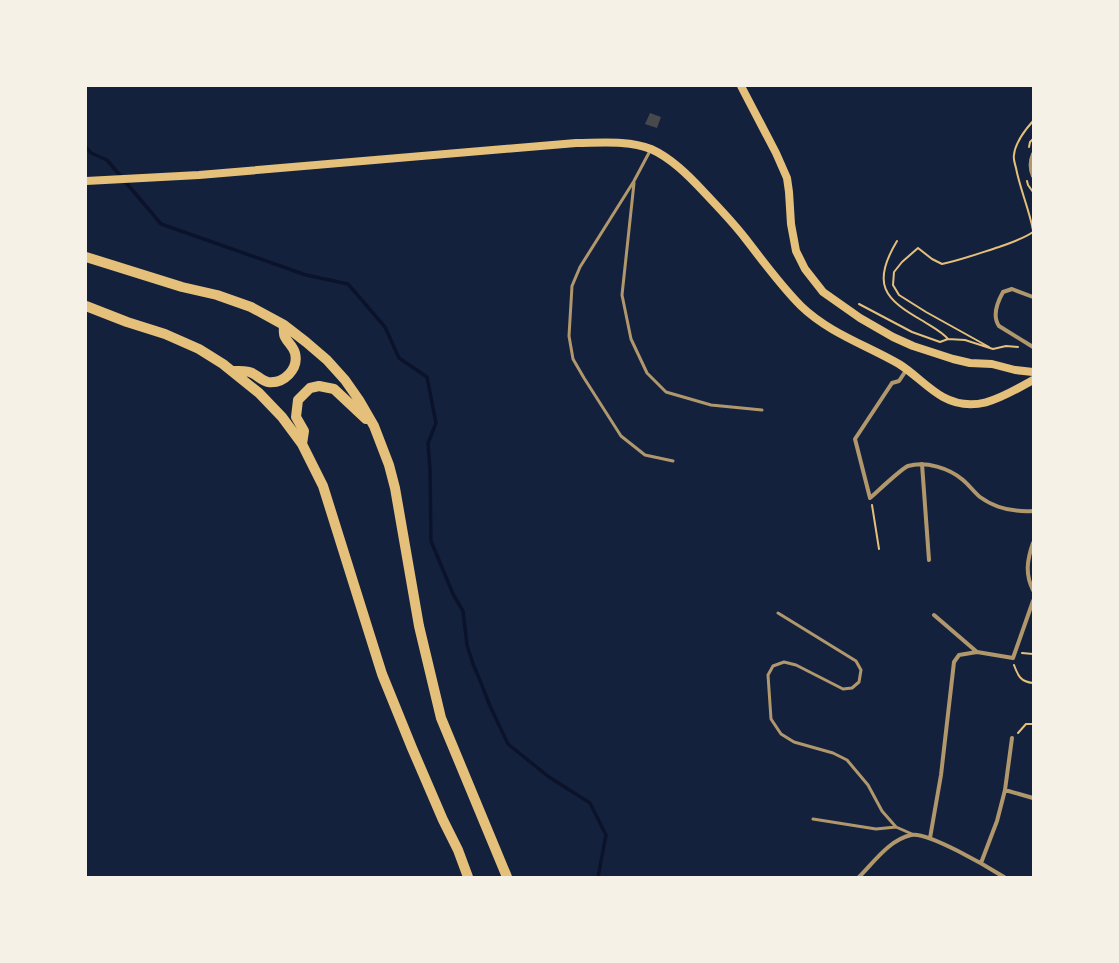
<svg xmlns="http://www.w3.org/2000/svg" width="1119" height="963" font-family="Mulish,sans-serif">
<style>
.lines{fill:none;stroke-linecap:round;stroke-linejoin:round}
.stream{stroke:#0b132b;stroke-width:3.5}
.building{fill:#48494c}
.path{stroke:#e5c07b;stroke-width:2}
.service{stroke:#b1986c;stroke-width:3}
.minor{stroke:#b1986c;stroke-width:4}
.secondary{stroke:#e5c07b;stroke-width:8}
.trunk{stroke:#e5c07b;stroke-width:10}
</style>
<rect width="100%" height="100%" fill="#14213d"/>
<g class="lines">
<!-- stream -->
<path class="stream" d="M 86,147 L 91,153 L 107,160 L 161,224 L 306,275 L 348,284 L 385,327 L 399,358 L 427,377 L 436,423 L 428,443 L 430,469 L 431,541 L 453,594 L 463,611 L 467,645 L 473,664 L 479,678 L 490,706 L 508,744 L 549,777 L 590,803 L 606,835 L 598,877"/>
</g>
<!-- building -->
<path class="building" d="M 650,113 L 661,117 L 657,128 L 645,124 Z"/>
<g class="lines">
<!-- path -->
<path class="path" d="M 1033,121 C 1025,130 1015,143 1014,155 C 1013,159 1015,164 1016,168 C 1020,189 1029,209 1033,230
M 1029,147 L 1030,142 L 1033,139
M 1027,181 L 1028,185 L 1033,192
M 897,241 C 871,284 884,299 923,321 C 932,327 941,331 948,339
M 859,304 L 912,332 L 940,342 L 948,339 L 965,340 L 993,349 L 1006,346 L 1018,347
M 989,347 L 926,312 L 899,295 L 893,285 L 894,272 L 902,262 L 918,248 L 932,259 L 942,264 C 961,260 980,253 999,247 C 1010,243 1023,239 1033,232
M 872,505 L 879,549
M 1022,653 L 1033,654
M 1014,665 C 1018,676 1021,682 1033,683
M 1018,733 L 1026,724 L 1033,724"/>
<!-- service -->
<path class="service" d="M 651,149 L 634,181 L 580,267 L 572,286 L 569,336 L 573,359 L 584,378 L 621,436 L 645,455 L 673,461
M 634,183 L 622,295 L 631,339 L 647,373 L 666,392 L 711,405 L 762,410
M 778,613 L 856,661 L 861,670 L 859,682 L 852,688 L 843,689 L 796,665 L 784,662 L 773,666 L 768,675 L 771,719 L 781,734 L 794,742 L 833,753 L 847,760 L 868,785 L 882,811 L 896,827 L 912,834
M 813,819 L 876,829 L 896,827"/>
<!-- minor -->
<path class="minor" d="M 1033,154 C 1030,161 1030,169 1033,176
M 1033,297 L 1012,289 L 1003,292 C 998,301 992,316 999,326 L 1033,347
M 907,369 L 899,381 L 892,383 L 855,439 L 870,498 C 877,492 902,468 908,466 C 926,461 949,468 963,480 C 969,485 974,492 980,497 C 995,508 1015,512 1033,511
M 922,464 L 929,560
M 1033,543 C 1027,560 1025,574 1033,590
M 934,615 L 977,652
M 1005,790 L 1033,798
M 930,838 L 941,775 L 954,662 L 959,655 L 977,652 L 1013,658 L 1033,601
M 981,863 L 997,821 L 1005,790 L 1012,738
M 859,877 C 874,862 889,840 911,835 C 927,831 988,867 1004,877"/>
<!-- secondary -->
<path class="secondary" d="M 741,86 L 776,153 L 787,178 L 789,192 L 791,224 L 796,251 L 805,269 L 823,292 L 860,318 L 893,337 L 913,346 L 953,359 L 970,363 L 992,364 L 1015,370 L 1033,372
M 86,181 L 199,175 L 576,143 C 600,143 628,140 651,149 C 671,158 688,175 703,191 C 717,206 732,221 745,238 C 763,261 780,285 801,306 C 829,333 866,345 899,364 C 915,374 927,388 943,397 C 976,415 1004,396 1033,380"/>
<!-- trunk -->
<path class="trunk" d="M 86,257 L 182,287 L 217,295 L 251,307 L 284,325 L 306,342 L 327,360 L 345,380 L 359,400 L 374,426 L 389,465 L 395,488 L 419,626 L 441,718 L 507,877
M 86,306 L 127,322 L 165,334 L 199,349 L 223,364 L 259,393 L 282,417 L 302,444 L 323,486 L 382,674 L 412,748 L 443,820 L 458,850 L 468,877
M 233,371 C 239,371 247,370 252,373 C 257,375 262,381 268,382 C 284,384 299,369 295,353 C 293,346 288,343 285,337 C 283,334 284,329 284,325
M 302,444 L 304,431 L 296,417 L 298,400 L 310,388 L 319,386 L 334,389 L 366,419"/>
</g>
<!-- border -->
<rect width="1119" height="963" fill="none" stroke="#f6f1e7" stroke-width="174"/>
</svg>
